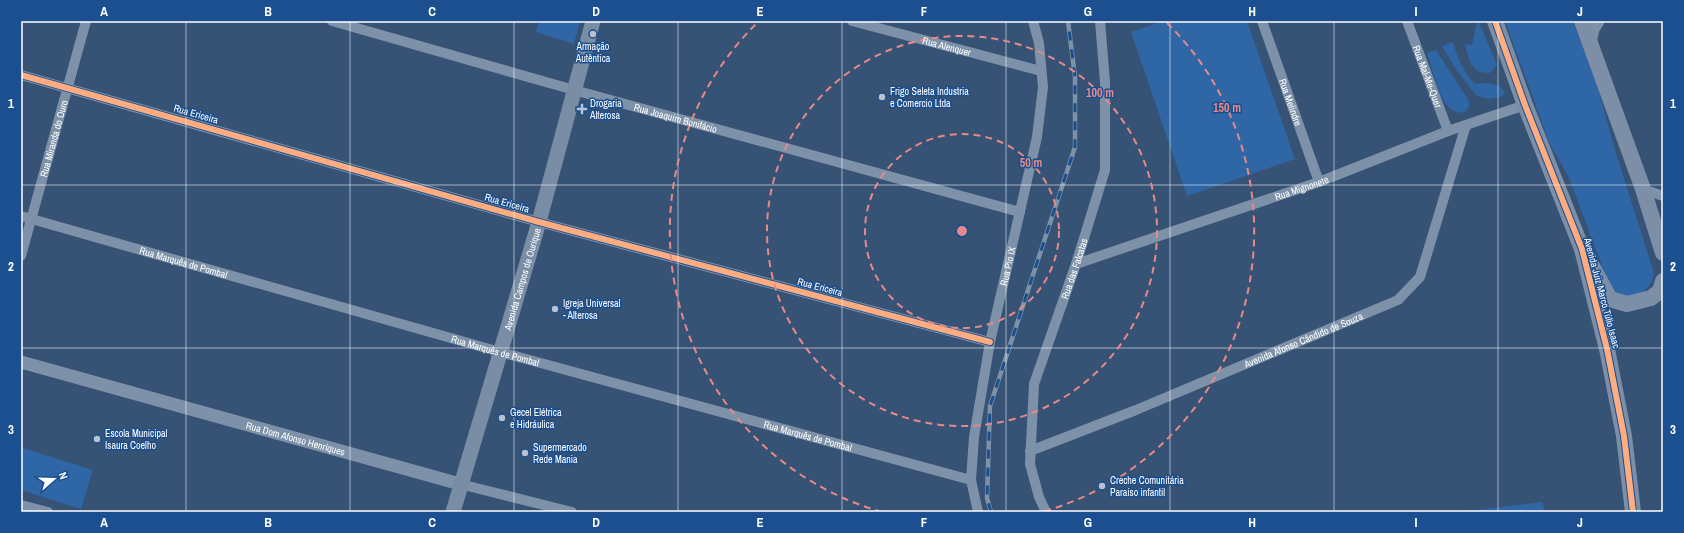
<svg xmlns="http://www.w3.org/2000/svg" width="1684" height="533" font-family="'Archivo Narrow',sans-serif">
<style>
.green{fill:#2f66a5}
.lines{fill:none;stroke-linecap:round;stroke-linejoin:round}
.minor{stroke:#7d92a8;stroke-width:10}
.tertiary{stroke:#7d92a8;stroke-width:13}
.secondary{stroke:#798da4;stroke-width:15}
.primary{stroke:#7d8ea7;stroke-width:16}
.rail-casing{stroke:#7e92a7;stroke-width:4.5}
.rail{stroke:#1b4f8f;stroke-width:3;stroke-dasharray:9;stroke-linecap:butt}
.cycleway-casing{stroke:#1b4f8f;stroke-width:8}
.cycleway{stroke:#ffac80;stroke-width:6}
.grid{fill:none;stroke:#fff;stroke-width:1;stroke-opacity:0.55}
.ring{fill:none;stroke:#e88989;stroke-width:2;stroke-dasharray:7 5}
.poi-dot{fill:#b9c2ce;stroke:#1b4f8f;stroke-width:1.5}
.labels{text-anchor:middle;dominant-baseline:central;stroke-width:3;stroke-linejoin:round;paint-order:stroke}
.poi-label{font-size:10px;fill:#fff;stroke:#1b4f8f;text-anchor:start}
.street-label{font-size:10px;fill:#fff;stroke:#1b4f8f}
.centre{fill:#e88989;stroke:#1b4f8f;stroke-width:2}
.ring-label{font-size:12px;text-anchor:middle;font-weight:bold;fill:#e88989;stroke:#1b4f8f;stroke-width:3;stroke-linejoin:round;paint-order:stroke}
.neatline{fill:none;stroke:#fff;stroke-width:1.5}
.grid-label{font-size:13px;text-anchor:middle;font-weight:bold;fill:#fff}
</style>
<rect width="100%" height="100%" fill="#365274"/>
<!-- green -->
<path class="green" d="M 539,21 L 580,21 L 574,44 L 536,32 Z
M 1163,21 L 1247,21 L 1295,159 L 1187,196 L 1131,32 Z
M 1505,21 L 1573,21 L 1596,81 L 1615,150 L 1654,273 C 1650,297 1626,304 1610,287 L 1569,178 L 1549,142 Z
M 1477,22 L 1479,22 L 1497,65 L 1490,73 C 1471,73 1469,60 1465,44 L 1472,45 Z
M 1453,42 C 1458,59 1463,71 1475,84 C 1486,83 1499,81 1505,93 L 1501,97 L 1487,99 L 1476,95 L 1457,71 L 1442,46 Z
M 1436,50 L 1469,101 L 1469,107 L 1465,112 C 1458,114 1451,111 1446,104 C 1439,95 1431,65 1427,53 Z
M 23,448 L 93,470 L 81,509 L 21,490 L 21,455 Z
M 1542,502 L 1546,512 L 1460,512 Z"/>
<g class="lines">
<!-- minor -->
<g class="minor">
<path id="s1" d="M 332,21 L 574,90 L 1020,212"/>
<path id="s2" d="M 852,21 L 1041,71"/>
<path id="s3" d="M 1262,21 L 1319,182"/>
<path id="s4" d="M 1407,21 L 1448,131"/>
<path d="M 21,75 L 539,222 L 990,342"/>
<path d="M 1643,189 L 1663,196"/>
<path id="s5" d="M 21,216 L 500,352 L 971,480"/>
<path id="s6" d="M 21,256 L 86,21"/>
<path id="s7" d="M 1076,264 L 1319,182 L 1448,131 L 1525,105"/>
<path id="s8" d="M 1030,451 L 1136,410 L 1398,300 L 1420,277 L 1466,125"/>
<path d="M 460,484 L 572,512"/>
<path d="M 21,505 L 48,512"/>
<path id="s9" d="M 978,512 L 971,480 L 974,437 L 990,342 L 1037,137 L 1043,87 L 1039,43 L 1033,21"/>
<path id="s10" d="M 1046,512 L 1039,497 L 1030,464 L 1034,384 L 1076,264 L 1105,170 L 1105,82 L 1100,21"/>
</g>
<!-- tertiary -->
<g class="tertiary">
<path d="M 1590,43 L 1593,29 L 1598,21"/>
<path id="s11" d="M 21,362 L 460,484"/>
</g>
<!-- secondary -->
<path class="secondary" id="s12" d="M 453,512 L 539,222 L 593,21"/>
<!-- primary -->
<path class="primary" d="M 1495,21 L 1525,105 L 1582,249 L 1607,349 L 1624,436 L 1633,512
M 1582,21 L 1643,189 L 1663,253
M 1592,266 L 1610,299 L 1627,304 L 1651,298 L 1660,291 L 1663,281"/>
<defs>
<path id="rail" d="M 991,512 L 987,498 L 990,406 L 1075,147 L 1075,77 L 1068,21"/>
</defs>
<!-- rail casing -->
<use href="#rail" class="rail-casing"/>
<!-- rail -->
<use href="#rail" class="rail"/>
<defs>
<path id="cycleway" d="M 1495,21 L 1525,105 L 1582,249 L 1607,349 L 1624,436 L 1633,512
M 21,75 L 539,222 L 990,342"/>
</defs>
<!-- cycleway casing -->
<use href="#cycleway" class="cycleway-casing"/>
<!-- cycleway -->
<use href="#cycleway" class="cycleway"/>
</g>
<!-- grid -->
<path class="grid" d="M 186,21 L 186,512M 350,21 L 350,512M 514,21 L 514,512M 678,21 L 678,512M 842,21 L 842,512M 1006,21 L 1006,512M 1170,21 L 1170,512M 1334,21 L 1334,512M 1498,21 L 1498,512M 21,185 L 1663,185M 21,348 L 1663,348"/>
<!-- distance rings -->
<g class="ring">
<circle cx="962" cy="231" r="97"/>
<circle cx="962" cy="231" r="195"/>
<path d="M882 512A292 292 0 0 1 757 23M1167 23A292 292 0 0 1 1042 512"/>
</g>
<!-- markers -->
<g class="poi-dot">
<circle cx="593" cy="34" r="4"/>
<circle cx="882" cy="97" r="4"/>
<path d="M580 103h4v4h4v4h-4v4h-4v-4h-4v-4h4z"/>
<circle cx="555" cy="309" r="4"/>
<circle cx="502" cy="418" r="4"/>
<circle cx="97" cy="439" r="4"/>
<circle cx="525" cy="453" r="4"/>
<circle cx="1102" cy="486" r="4"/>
</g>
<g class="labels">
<!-- poi labels -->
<g class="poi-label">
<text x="593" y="46" text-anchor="middle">Armação<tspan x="593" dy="12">Autêntica</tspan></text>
<text x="890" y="91">Frigo Seleta Industria<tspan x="890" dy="12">e Comercio Ltda</tspan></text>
<text x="590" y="103">Drogaria<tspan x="590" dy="12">Alterosa</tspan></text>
<text x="563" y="303">Igreja Universal<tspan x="563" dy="12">- Alterosa</tspan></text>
<text x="510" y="412">Gecel Elétrica<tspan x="510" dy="12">e Hidráulica</tspan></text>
<text x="105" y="433">Escola Municipal<tspan x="105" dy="12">Isaura Coelho</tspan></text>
<text x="533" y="447">Supermercado<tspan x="533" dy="12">Rede Mania</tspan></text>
<text x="1110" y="480">Creche Comunitária<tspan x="1110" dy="12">Paraíso infantil</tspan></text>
</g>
<!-- street labels -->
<g class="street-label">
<text stroke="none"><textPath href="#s2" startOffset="98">Rua Alenquer</textPath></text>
<text stroke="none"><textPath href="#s4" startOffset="59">Rua Mal-Me-Quer</textPath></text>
<text stroke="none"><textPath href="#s3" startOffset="86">Rua Melindre</textPath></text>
<text transform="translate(196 114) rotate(16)">Rua Ericeira</text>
<text stroke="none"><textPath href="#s1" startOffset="357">Rua Joaquim Bonifácio</textPath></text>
<text stroke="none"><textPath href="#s6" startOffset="122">Rua Miranda do Ouro</textPath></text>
<text stroke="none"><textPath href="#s7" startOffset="238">Rua Mignonete</textPath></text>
<text transform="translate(507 203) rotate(16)">Rua Ericeira</text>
<text stroke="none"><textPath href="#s5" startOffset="169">Rua Marquês de Pombal</textPath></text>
<text stroke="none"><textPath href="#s9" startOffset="250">Rua Pio IX</textPath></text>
<text stroke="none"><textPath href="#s10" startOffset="253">Rua das Falcatas</textPath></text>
<text stroke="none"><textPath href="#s12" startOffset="243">Avenida Campos de Ourique</textPath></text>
<text transform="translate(820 287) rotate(15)">Rua Ericeira</text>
<text transform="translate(1602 293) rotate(75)">Avenida Juiz Marco Túlio Isaac</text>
<text stroke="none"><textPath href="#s8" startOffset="295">Avenida Afonso Cândido de Souza</textPath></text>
<text stroke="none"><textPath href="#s5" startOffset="493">Rua Marquês de Pombal</textPath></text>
<text stroke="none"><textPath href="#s5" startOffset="817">Rua Marquês de Pombal</textPath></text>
<text stroke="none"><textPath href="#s11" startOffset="285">Rua Dom Afonso Henriques</textPath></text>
</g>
</g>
<circle cx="962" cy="231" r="6" class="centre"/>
<g class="ring-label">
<text x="1100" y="97">100 m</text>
<text x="1227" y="112">150 m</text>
<text x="1031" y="167">50 m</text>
</g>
<!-- border -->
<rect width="1684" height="533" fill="none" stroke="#1b4f8f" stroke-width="44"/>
<!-- north arrow -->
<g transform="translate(54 479) rotate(70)" stroke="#1b4f8f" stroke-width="3" paint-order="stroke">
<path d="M0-3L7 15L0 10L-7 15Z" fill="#ffffff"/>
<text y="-6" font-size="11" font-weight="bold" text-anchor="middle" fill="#ffffff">N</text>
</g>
<rect x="22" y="22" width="1640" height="489" class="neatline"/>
<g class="grid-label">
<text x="104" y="16">A</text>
<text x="268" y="16">B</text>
<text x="432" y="16">C</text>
<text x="596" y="16">D</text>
<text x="760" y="16">E</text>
<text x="924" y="16">F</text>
<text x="1088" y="16">G</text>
<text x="1252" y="16">H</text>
<text x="1416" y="16">I</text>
<text x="1580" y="16">J</text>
<text x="11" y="108">1</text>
<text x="1673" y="108">1</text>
<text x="11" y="271">2</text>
<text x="1673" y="271">2</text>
<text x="11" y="434">3</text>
<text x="1673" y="434">3</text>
<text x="104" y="527">A</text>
<text x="268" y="527">B</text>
<text x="432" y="527">C</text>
<text x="596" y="527">D</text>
<text x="760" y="527">E</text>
<text x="924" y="527">F</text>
<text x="1088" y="527">G</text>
<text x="1252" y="527">H</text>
<text x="1416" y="527">I</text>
<text x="1580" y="527">J</text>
</g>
</svg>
